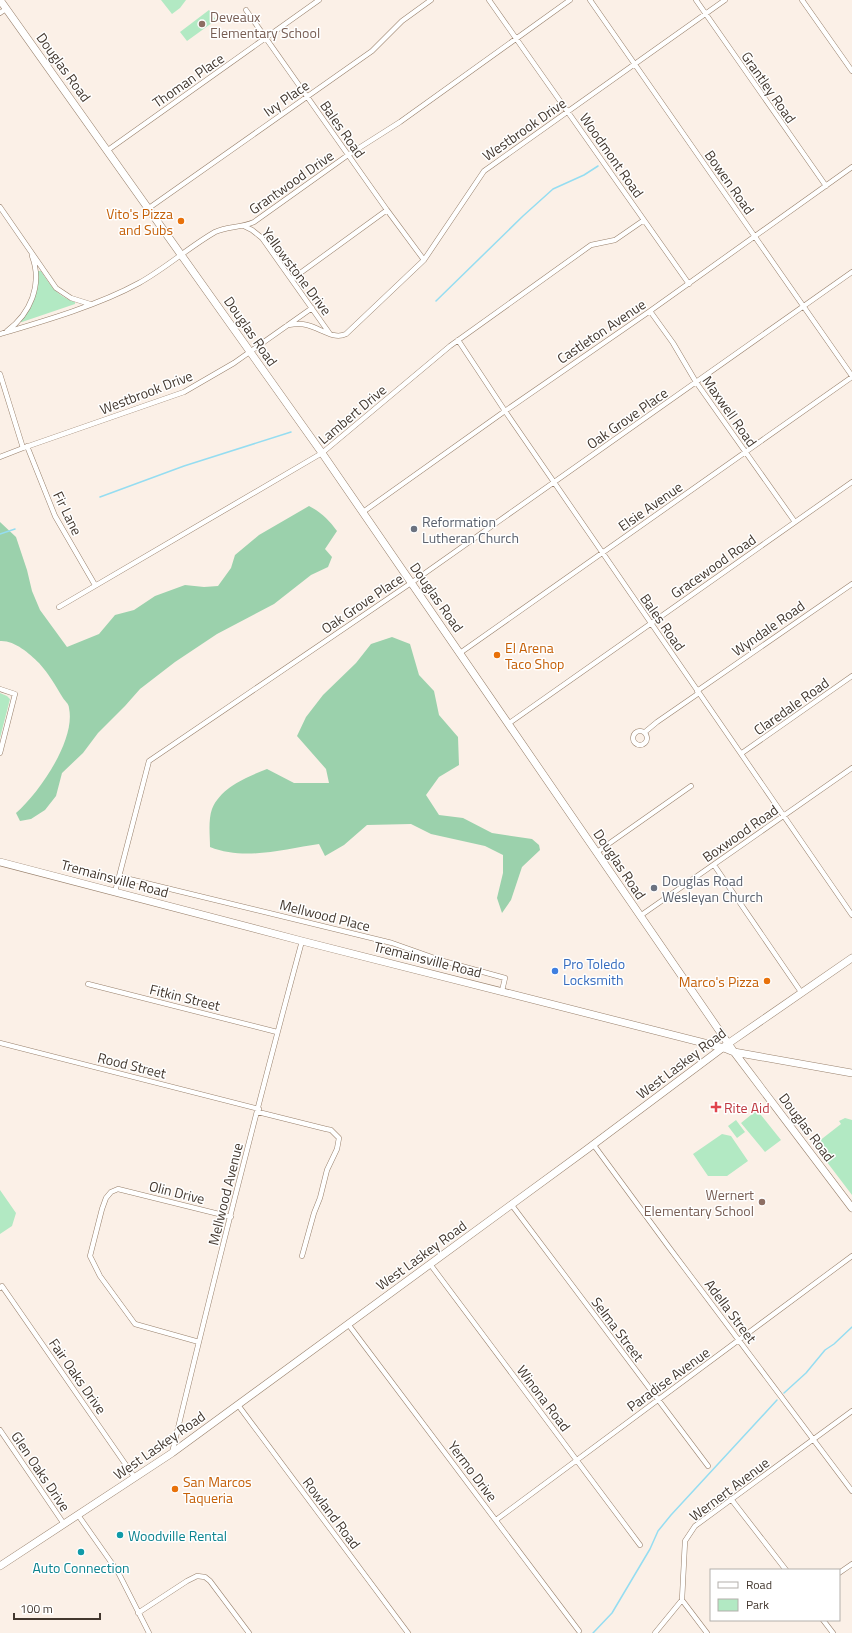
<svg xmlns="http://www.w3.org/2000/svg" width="852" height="1633" font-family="'Titillium Web',sans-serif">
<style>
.green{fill:#b2e9c3}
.forest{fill:#9bd1ac}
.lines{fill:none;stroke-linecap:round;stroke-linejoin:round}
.stream{stroke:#95ddf1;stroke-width:1.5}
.street-casing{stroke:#98806c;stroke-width:5.5}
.secondary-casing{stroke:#98806c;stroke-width:8}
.street{stroke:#fff;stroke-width:4.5}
.secondary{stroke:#fff;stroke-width:7}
.education-dot{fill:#8d6e63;stroke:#fff;stroke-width:1.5}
.food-dot{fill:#e8710a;stroke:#fff;stroke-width:1.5}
.worship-dot{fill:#6b7280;stroke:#fff;stroke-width:1.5}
.shop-dot{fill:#3f7fe0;stroke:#fff;stroke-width:1.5}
.health-dot{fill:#e0444e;stroke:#fff;stroke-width:1.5}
.culture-dot{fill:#0f9aa8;stroke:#fff;stroke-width:1.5}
.labels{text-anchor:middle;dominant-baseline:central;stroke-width:3;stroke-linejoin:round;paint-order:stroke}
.education-label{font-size:14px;fill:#785e54;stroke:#fff;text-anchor:start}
.street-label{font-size:14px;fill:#42372e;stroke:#fff}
.food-label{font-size:14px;fill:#c56008;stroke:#fff;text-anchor:end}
.worship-label{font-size:14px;fill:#5b616d;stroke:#fff;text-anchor:start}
.shop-label{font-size:14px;fill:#366cbe;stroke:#fff;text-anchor:start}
.health-label{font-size:14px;fill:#be3a42;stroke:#fff;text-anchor:start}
.culture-label{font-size:14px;fill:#0d838f;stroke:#fff;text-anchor:start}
</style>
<rect width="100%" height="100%" fill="#fbf0e7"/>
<!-- green -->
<path class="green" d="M 161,0 L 186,0 L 180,8 L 172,14 Z
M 209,10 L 216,20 L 187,41 L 180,32 Z
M 38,271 L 41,271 C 50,285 58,297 75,302 L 75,304 L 22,322 L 20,322 L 27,312 Z
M 0,693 L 7,696 L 10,699 L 0,738 Z
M 757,1110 L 781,1140 L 765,1152 L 741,1123 Z
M 845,1118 L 852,1120 L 852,1195 L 814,1145 L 841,1124 L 839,1121 Z
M 736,1120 L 745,1132 L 737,1138 L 728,1126 Z
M 722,1134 L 731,1136 L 748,1161 L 727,1176 L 708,1176 L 693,1154 Z
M 0,1190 L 16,1213 L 12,1226 L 0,1234 Z"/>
<!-- forest -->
<path class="forest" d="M 309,506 C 321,512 329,520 337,531 L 325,549 L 332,557 L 328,567 L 311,575 L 274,604 L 217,634 L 175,662 L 140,689 L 125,706 L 98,733 L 83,753 L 62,773 L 56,796 L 45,810 L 31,819 L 20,821 L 16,813 C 39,793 76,740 69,708 C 69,704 65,701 63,698 C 55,685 49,674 39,663 C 29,653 14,640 0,641 L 0,522 L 16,537 L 27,570 L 32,591 L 40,610 L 67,647 L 99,634 L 115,615 L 134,610 L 155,596 L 185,585 L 204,587 L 218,586 L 231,568 L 235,555 L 259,535 Z
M 392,637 L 410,644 L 419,675 L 434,691 L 439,715 L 458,737 L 459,765 L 439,777 L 426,795 L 439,815 L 463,818 L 492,833 L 532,839 L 539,845 L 540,850 L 522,867 L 511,900 L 502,913 L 497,898 L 503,873 L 503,855 L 485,846 L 431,834 L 411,824 L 367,825 L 344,845 L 325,856 L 319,844 C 284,849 245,861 210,847 C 210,836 208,820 212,809 C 221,787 247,777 267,769 L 294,783 L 329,783 L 326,769 L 297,736 L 306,717 L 323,695 L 356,663 L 371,644 Z"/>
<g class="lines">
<!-- stream -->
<path class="stream" d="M 436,301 L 523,216 L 553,189 L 584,175 L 598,166
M 100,497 L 184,466 L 291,432
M 0,534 L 15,529
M 784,1393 L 806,1373 L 825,1350 L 834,1344 L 852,1327
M 593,1633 L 612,1613 L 650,1549 L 658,1531 L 671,1515 L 777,1400"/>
<defs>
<path id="street" d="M 489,0 L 689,284
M 590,0 L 852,376
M 696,0 L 826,186
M 802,0 L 852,71
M 246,10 L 387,210 L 424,260
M 0,13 L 6,9
M 108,150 L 319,0
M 0,207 L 56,288 L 71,298 L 90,304
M 149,208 L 372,51 L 402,21 L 431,0
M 244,226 L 252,230 L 262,238 L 330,334
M 292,279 L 387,210
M 650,311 L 673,343 L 696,382 L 795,522
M 288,325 C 294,324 300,323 307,325 C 320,328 333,340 346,334 L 424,260 L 484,171 L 725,0
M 7,331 C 30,314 43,285 32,256
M 0,334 C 44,321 99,305 139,283 C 166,268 189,247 215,232 C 228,226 241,228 254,222 L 348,155 L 400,122 L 570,0
M 458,340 L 505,411 L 852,915
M 0,374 L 23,448
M 27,446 L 55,516 L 95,585
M 0,457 L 23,448 L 184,392 L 234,363 L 312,308
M 363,512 L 505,411 L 650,311 L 852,167
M 59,607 L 322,453 L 450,346 L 591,245 L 615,240 L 644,220
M 460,653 L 852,377
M 0,689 L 15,694 L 0,753
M 697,691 L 852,584
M 508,724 L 852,482
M633 738a7 7 0 1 1 14 0a7 7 0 1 1-14 0Z
M 645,732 L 657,722 L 699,693
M 742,753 L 852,676
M 597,852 L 691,786
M 714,865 L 801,992
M 125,878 L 392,943 L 443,961 L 505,978 L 502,991
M 115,892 L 149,761 L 411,583 L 852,272
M 640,916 L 852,768
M 88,984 L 277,1032
M 0,1043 L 259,1109
M 258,1112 L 326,1129 L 331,1130 L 339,1138 L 337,1149 L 327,1170 L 320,1198 L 314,1213 L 302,1256
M 593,1144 L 668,1246 L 852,1491
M 511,1204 L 708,1466
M 430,1264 L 640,1545
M 0,1288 L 2,1286 L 135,1478
M 348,1324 L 579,1631
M 199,1342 L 135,1324 L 100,1276 L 90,1256 L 102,1209 L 106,1198 L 111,1192 L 118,1189 L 231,1217
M 238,1405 L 408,1633
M 0,1430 L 64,1524
M 172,1453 C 213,1282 256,1111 302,941
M 731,1499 L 786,1570
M 78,1515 L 118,1572 L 149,1633
M 496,1520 L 852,1256
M 839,1573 L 852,1564
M 682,1600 L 707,1633
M 138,1613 L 187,1581 L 197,1576 L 205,1577 L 210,1581 L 249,1633
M 823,1620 L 833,1633
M 655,1633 L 682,1600 L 685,1541 L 695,1526 L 852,1411"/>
<path id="secondary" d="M 0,0 L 322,453 L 734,1052 L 852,1208
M 0,862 L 302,941 L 724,1048 L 734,1052 L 852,1073
M 0,1566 L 172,1453 L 586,1150 L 729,1043 L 852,958"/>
</defs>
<!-- street casing -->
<use href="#street" class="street-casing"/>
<!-- secondary casing -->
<use href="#secondary" class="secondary-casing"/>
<!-- street -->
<use href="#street" class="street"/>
<!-- secondary -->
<use href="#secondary" class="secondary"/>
</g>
<!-- markers -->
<g class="education-dot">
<circle cx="202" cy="24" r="4"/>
<circle cx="762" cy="1202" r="4"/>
</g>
<g class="food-dot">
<circle cx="181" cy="221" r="4"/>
<circle cx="497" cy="655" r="4"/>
<circle cx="767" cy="981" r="4"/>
<circle cx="175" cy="1489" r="4"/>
</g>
<g class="worship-dot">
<circle cx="414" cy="529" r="4"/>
<circle cx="654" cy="888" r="4"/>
</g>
<circle class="shop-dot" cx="555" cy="971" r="4"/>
<path class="health-dot" d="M714 1101h4v4h4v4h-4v4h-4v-4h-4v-4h4z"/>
<g class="culture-dot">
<circle cx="120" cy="1535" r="4"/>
<circle cx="81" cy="1552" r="4"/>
</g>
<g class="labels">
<!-- education labels -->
<g class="education-label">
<text x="210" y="16">Deveaux<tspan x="210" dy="16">Elementary School</tspan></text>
<text x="754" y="1194" text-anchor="end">Wernert<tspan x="754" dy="16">Elementary School</tspan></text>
</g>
<!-- street labels -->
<g class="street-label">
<text transform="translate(64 67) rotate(54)">Douglas Road</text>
<text transform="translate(188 80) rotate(-35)">Thoman Place</text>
<text transform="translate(769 87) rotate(55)">Grantley Road</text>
<text transform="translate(286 98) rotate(-35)">Ivy Place</text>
<text transform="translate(343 129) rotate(55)">Bales Road</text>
<text transform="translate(524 129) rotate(-35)">Westbrook Drive</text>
<text transform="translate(612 155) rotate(55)">Woodmont Road</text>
<text transform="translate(291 182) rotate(-35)">Grantwood Drive</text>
<text transform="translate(730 182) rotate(55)">Bowen Road</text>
<text transform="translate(297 271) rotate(53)">Yellowstone Drive</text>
<text transform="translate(251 331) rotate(55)">Douglas Road</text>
<text transform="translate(601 331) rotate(-34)">Castleton Avenue</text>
<text transform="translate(146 392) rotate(-21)">Westbrook Drive</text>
<text transform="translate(730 411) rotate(55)">Maxwell Road</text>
<text transform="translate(352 414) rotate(-40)">Lambert Drive</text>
<text transform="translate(627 418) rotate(-35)">Oak Grove Place</text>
<text transform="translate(650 506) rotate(-35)">Elsie Avenue</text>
<text transform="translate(68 513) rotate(64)">Fir Lane</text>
<text transform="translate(713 566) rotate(-35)">Gracewood Road</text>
<text transform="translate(437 597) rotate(55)">Douglas Road</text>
<text transform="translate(362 603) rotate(-34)">Oak Grove Place</text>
<text transform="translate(663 622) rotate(55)">Bales Road</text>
<text transform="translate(768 628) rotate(-35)">Wyndale Road</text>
<text transform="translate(791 706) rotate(-35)">Claredale Road</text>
<text transform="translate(740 833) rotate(-35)">Boxwood Road</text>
<text transform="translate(620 864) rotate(56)">Douglas Road</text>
<text transform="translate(115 878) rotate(15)">Tremainsville Road</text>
<text transform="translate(325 915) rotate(14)">Mellwood Place</text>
<text transform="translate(428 959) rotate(14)">Tremainsville Road</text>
<text transform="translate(185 997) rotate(14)">Fitkin Street</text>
<text transform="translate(681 1063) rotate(-37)">West Laskey Road</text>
<text transform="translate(132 1065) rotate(14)">Rood Street</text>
<text transform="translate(807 1127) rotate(53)">Douglas Road</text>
<text transform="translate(177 1192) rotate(14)">Olin Drive</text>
<text transform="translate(225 1194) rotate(-76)">Mellwood Avenue</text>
<text transform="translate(421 1255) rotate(-36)">West Laskey Road</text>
<text transform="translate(731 1311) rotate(53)">Adella Street</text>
<text transform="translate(618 1329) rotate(53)">Selma Street</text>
<text transform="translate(78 1376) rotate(55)">Fair Oaks Drive</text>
<text transform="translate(668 1379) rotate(-36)">Paradise Avenue</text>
<text transform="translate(544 1398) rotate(53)">Winona Road</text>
<text transform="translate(159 1445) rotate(-35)">West Laskey Road</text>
<text transform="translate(41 1471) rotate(56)">Glen Oaks Drive</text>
<text transform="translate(473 1471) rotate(53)">Yermo Drive</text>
<text transform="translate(729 1489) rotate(-37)">Wernert Avenue</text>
<text transform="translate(332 1513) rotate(53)">Rowland Road</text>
</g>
<!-- food labels -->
<g class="food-label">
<text x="173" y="213">Vito's Pizza<tspan x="173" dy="16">and Subs</tspan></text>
<text x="505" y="647" text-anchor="start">El Arena<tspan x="505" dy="16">Taco Shop</tspan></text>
<text x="759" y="981">Marco's Pizza</text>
<text x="183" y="1481" text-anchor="start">San Marcos<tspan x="183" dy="16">Taqueria</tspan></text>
</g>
<!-- worship labels -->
<g class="worship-label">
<text x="422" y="521">Reformation<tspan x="422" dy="16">Lutheran Church</tspan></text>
<text x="662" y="880">Douglas Road<tspan x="662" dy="16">Wesleyan Church</tspan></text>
</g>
<!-- shop labels -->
<g class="shop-label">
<text x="563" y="963">Pro Toledo<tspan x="563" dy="16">Locksmith</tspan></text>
</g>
<!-- health labels -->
<g class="health-label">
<text x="724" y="1107">Rite Aid</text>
</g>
<!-- culture labels -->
<g class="culture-label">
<text x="128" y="1535">Woodville Rental</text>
<text x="81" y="1567" text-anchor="middle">Auto Connection</text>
</g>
</g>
<!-- legend -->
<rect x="710" y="1569" width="130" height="52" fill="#ffffff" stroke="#b3afab"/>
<rect x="718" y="1582" width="20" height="6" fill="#ffffff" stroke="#b3afab"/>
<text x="746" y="1589" font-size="12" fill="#42372e">Road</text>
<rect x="718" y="1599" width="20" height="12" fill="#b2e9c3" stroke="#b3afab"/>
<text x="746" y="1609" font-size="12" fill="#42372e">Park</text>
<!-- scale -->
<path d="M14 1613v6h86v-6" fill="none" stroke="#42372e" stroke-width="2"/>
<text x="20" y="1613" font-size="12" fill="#42372e" stroke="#ffffff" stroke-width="3" paint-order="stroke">100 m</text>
</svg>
